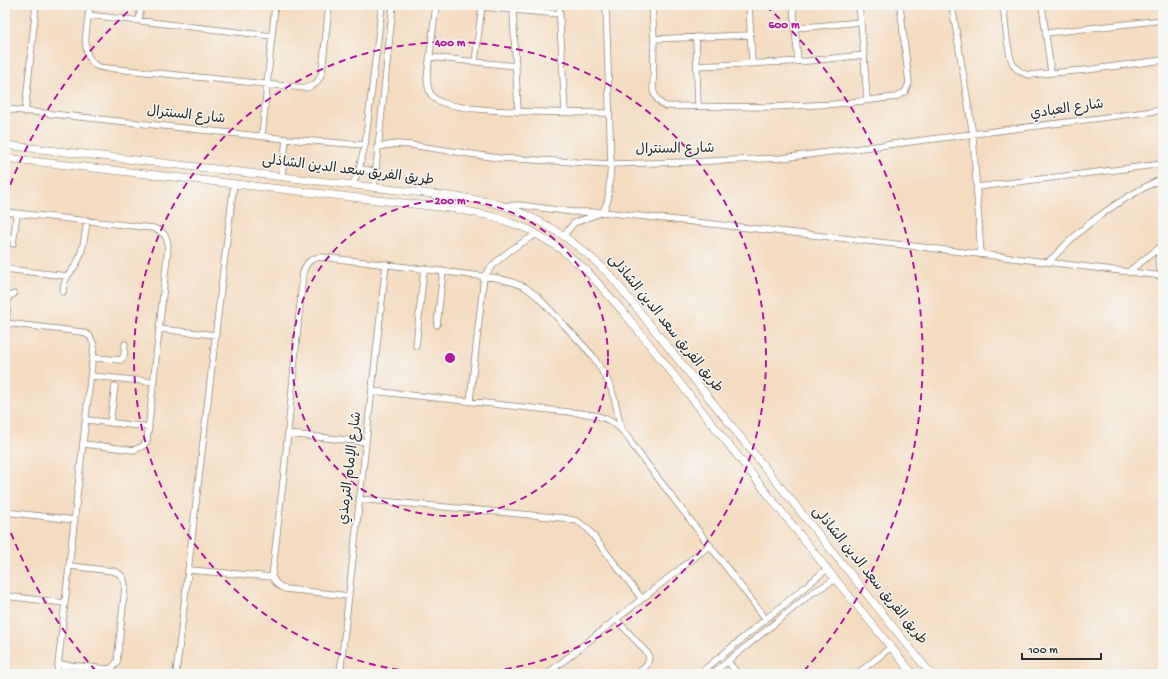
<svg xmlns="http://www.w3.org/2000/svg" width="1168" height="679" font-family="'Gochi Hand','Playpen Sans Arabic',sans-serif">
<style>
.lines{fill:none;stroke-linecap:round;stroke-linejoin:round}
.minor-casing{stroke:#908476;stroke-width:7}
.tertiary-casing{stroke:#908476;stroke-width:8}
.minor{stroke:#fff;stroke-width:5.5}
.tertiary{stroke:#fff;stroke-width:7}
.ring{fill:none;stroke:#b5179e;stroke-width:2;stroke-dasharray:7 5}
.labels{text-anchor:middle;dominant-baseline:central;stroke-width:3;stroke-linejoin:round;paint-order:stroke}
.street-label{font-size:14px;fill:#2b2b2b;stroke:#f6f6f2}
.centre{fill:#b5179e;stroke:#f6f6f2;stroke-width:2}
.ring-label{font-size:12px;text-anchor:middle;font-weight:bold;fill:#b5179e;stroke:#f6f6f2;stroke-width:3;stroke-linejoin:round;paint-order:stroke}
</style>
<rect width="100%" height="100%" fill="#f6f6f2"/>
<filter id="ink" filterUnits="userSpaceOnUse"><feTurbulence type="fractalNoise" baseFrequency=".025" numOctaves="2"/><feDisplacementMap in="SourceGraphic" scale="8" xChannelSelector="R" yChannelSelector="G"/><feConvolveMatrix kernelMatrix="1 2 1 2 8 2 1 2 1" color-interpolation-filters="sRGB"/></filter>
<filter id="wash" filterUnits="userSpaceOnUse"><feTurbulence type="fractalNoise" baseFrequency=".012" numOctaves="4" result="noise"/><feDisplacementMap in="SourceGraphic" scale="16" xChannelSelector="R" yChannelSelector="G"/><feGaussianBlur stdDeviation="0.9" result="paint"/><feColorMatrix in="noise" values="0 0 0 0 0 0 0 0 0 0 0 0 0 0 0 0 0 1.4 0 .05"/><feComposite in="paint" operator="in"/></filter>
<g filter="url(#wash)">
<rect width="100%" height="100%" fill="#f4dcc1"/>
</g>
<g filter="url(#ink)">
<g class="lines">
<defs>
<path id="minor" d="M 90,5 C 88,22 79,54 95,65 C 98,67 104,68 107,68 L 306,88 C 316,85 319,81 322,72 L 329,5
M 436,5 L 427,78 C 428,86 428,92 434,98 C 451,115 580,112 609,113
M 559,5 L 565,112
M 652,5 L 654,39 L 653,90 C 656,98 658,102 665,106 L 770,107 L 836,104 L 896,97 L 905,92 L 909,83 L 900,5
M 749,5 L 752,64
M 793,5 L 798,61
M 859,5 L 864,55 L 867,100
M 952,5 L 973,135 L 981,254
M 1003,5 C 1005,19 1007,54 1013,64 C 1016,70 1022,73 1028,75 L 1086,70 L 1163,60
M 1042,5 L 1051,73
M 1162,5 L 1163,13
M 482,7 L 560,14
M 513,10 L 518,112
M 88,15 L 272,36
M 139,21 L 141,5
M 795,28 L 861,22
M 1046,33 L 1163,20
M 696,37 L 698,106
M 654,39 L 750,35
M 430,57 L 516,66
M 475,62 L 482,5
M 697,66 L 808,61 L 864,55
M 5,109 L 286,139 L 365,145
M 25,112 L 36,5
M 262,136 L 275,5
M 377,147 L 396,144 L 411,145 L 498,158 L 611,164 L 688,162 L 782,158 L 1163,110
M 359,169 L 375,171
M 282,176 L 286,139
M 353,184 L 359,169 L 365,145 L 382,5
M 374,187 L 393,5
M 977,187 L 1163,164
M 505,206 L 519,205 L 573,212 L 603,212 L 904,245 L 1163,276
M 5,212 L 153,228 C 169,232 169,244 167,257 L 147,441 L 143,446 L 134,450 L 84,444
M 563,236 L 574,223 L 603,212 L 608,200 L 611,164 L 606,5
M 13,244 L 17,213
M 1161,248 C 1157,256 1157,266 1163,274
M 1048,262 C 1058,253 1067,243 1077,234 C 1103,211 1132,193 1163,178
M 5,269 L 67,276
M 1128,272 L 1163,245
M 63,292 C 65,273 71,275 78,261 C 84,249 85,234 87,220
M 5,323 L 82,332 L 90,336 L 94,345 L 57,674
M 6,324 L 8,299 L 9,296 L 14,294
M 437,325 L 443,271
M 159,329 L 216,335
M 416,346 L 424,268
M 94,358 L 121,360 L 124,356 L 125,344
M 92,376 L 154,382
M 372,391 L 588,414 C 612,418 622,427 634,447 L 766,619
M 470,401 L 484,276 C 498,257 517,245 537,234
M 87,420 L 149,427
M 110,423 L 115,386
M 288,434 L 366,442
M 359,499 L 563,518 L 577,521 L 588,529 L 642,599
M 5,512 L 75,520
M 189,570 L 272,577
M 5,596 L 65,603
M 349,596 L 286,589 C 279,587 276,584 272,577 L 284,473 L 303,273 C 306,262 311,258 322,257 L 497,278 L 512,282 L 525,287 L 537,296 L 554,314 L 593,356 L 605,376 L 611,388 L 615,401 L 621,428
M 616,619 L 648,654 L 649,658 L 647,665 L 637,674
M 728,662 L 738,674
M 58,664 L 107,669 L 112,668 L 117,662 L 125,587 C 125,578 121,573 113,571 L 70,566
M 340,673 L 352,674
M 176,674 L 223,271 L 234,184
M 340,674 L 386,264
M 547,674 L 710,545
M 699,674 L 827,569
M 712,674 L 812,593 L 836,579
M 857,674 L 891,647"/>
<path id="tertiary" d="M 5,145 L 458,197 C 473,199 489,201 503,206 C 545,219 581,246 611,276 L 931,674
M 5,158 L 457,209 L 495,217 L 530,230 L 561,249 L 588,272 L 626,315 L 827,569 L 913,674"/>
</defs>
<!-- minor casing -->
<use href="#minor" class="minor-casing"/>
<!-- tertiary casing -->
<use href="#tertiary" class="tertiary-casing"/>
<!-- minor -->
<use href="#minor" class="minor"/>
<!-- tertiary -->
<use href="#tertiary" class="tertiary"/>
</g>
</g>
<!-- distance rings -->
<g class="ring">
<circle cx="450" cy="358" r="158"/>
<path d="M447 674A316 316 0 1 1 453 674"/>
<path d="M96 671A473 473 0 0 1 6 520M6 196A473 473 0 0 1 134 6M766 6A473 473 0 0 1 804 671"/>
</g>
<g class="labels">
<!-- street labels -->
<g class="street-label">
<text transform="translate(1067 110) rotate(-8)">شارع العبادي</text>
<text transform="translate(186 116) rotate(6)">شارع السنترال</text>
<text transform="translate(675 150) rotate(-1)">شارع السنترال</text>
<text transform="translate(348 171) rotate(7)">طريق الفريق سعد الدين الشاذلى</text>
<text transform="translate(665 324) rotate(51)">طريق الفريق سعد الدين الشاذلى</text>
<text transform="translate(351 468) rotate(-83)">شارع الإمام الترمذي</text>
<text transform="translate(869 576) rotate(51)">طريق الفريق سعد الدين الشاذلى</text>
</g>
</g>
<circle cx="450" cy="358" r="6" class="centre"/>
<g class="ring-label">
<text x="784" y="28">600 m</text>
<text x="450" y="46">400 m</text>
<text x="450" y="204">200 m</text>
</g>
<!-- margin -->
<rect width="1168" height="679" fill="none" stroke="#f6f6f2" stroke-width="20"/>
<!-- scale -->
<path d="M1022 653v6h79v-6" fill="none" stroke="#2b2b2b" stroke-width="2"/>
<text x="1028" y="653" font-size="12" fill="#2b2b2b" stroke="#f6f6f2" stroke-width="3" paint-order="stroke">100 m</text>
</svg>
